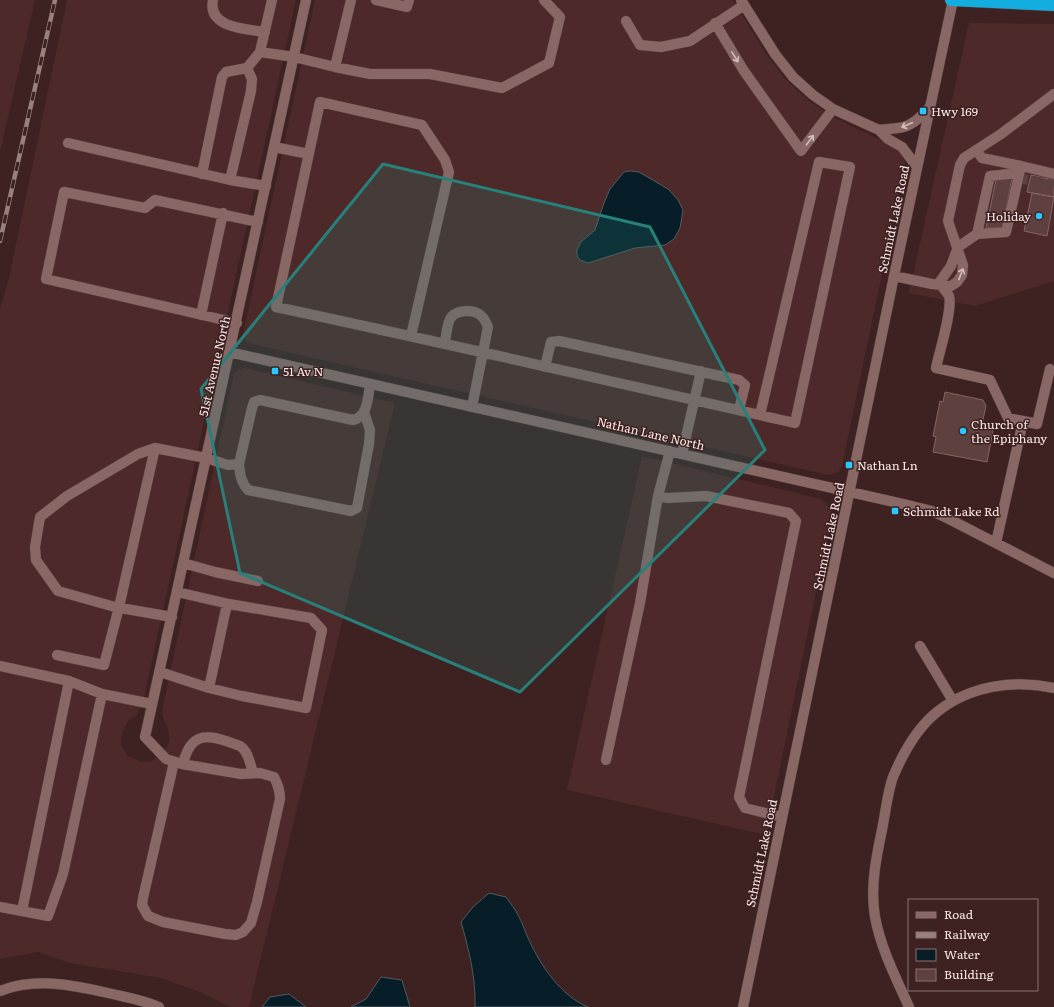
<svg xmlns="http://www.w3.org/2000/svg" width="1054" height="1007" font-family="Literata,serif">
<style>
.built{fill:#4d2a29}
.water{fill:#071e28;stroke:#505b61}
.building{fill:#5e403e;stroke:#856462}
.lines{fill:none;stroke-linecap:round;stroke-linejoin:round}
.minor-tunnel{stroke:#5a403f;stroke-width:10;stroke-dasharray:10 5;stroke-linecap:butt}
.minor-casing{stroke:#573f3f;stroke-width:11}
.highway-casing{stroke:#573f3f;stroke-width:13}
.minor{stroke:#886765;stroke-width:10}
.highway{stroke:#13addf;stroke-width:12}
.rail-casing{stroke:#988180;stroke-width:4.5}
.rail{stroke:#3d2221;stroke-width:3;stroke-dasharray:9;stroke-linecap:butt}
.oneway{stroke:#d3bbb9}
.marked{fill:#27817a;fill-opacity:0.2;stroke:#27817a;stroke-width:3;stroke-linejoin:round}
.poi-dot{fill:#29c8ff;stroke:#3d2221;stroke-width:1.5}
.labels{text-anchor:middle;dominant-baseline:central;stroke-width:3;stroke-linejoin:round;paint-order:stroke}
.poi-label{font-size:12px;fill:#fbe8e6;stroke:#3d2221;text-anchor:start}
.street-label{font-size:12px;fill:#fbe8e6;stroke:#3d2221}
</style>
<rect width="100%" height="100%" fill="#3d2221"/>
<!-- built -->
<path class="built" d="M 0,0 L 35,0 L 0,152 Z
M 67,0 L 296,0 L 143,702 L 137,715 L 128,721 L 122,733 L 121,745 L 127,756 L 141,762 L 152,761 L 167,747 L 170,739 L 167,726 L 163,717 L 162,711 L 234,373 L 238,370 L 245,368 L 395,403 L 249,1007 L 231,1007 L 200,992 L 161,978 L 70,963 L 38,952 L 0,959 L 0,309 L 9,278 Z
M 315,0 L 733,0 L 763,49 L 784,78 L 809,101 L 833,117 L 899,149 L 905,163 L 842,466 L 838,472 L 833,474 L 828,475 L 247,343 L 243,334 Z
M 969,23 L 1054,24 L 1054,281 L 975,306 L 909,293 Z
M 642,456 L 821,499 L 830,508 L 832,515 L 766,835 L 567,790 Z"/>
<!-- water -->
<path class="water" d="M 630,171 L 639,172 L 668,189 L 678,200 L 683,210 L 680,228 L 674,239 L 665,245 L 635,248 L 588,263 L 580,260 L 577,256 L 577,250 L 581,242 L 595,230 L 604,203 L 610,189 L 624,172 Z
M 489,893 L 506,897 C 510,903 516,910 519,917 C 523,924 525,932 529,940 C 541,966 561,996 588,1007 L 475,1007 C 476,978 469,950 461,922 L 473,907 Z
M 381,977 L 402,980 L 410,1007 L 351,1007 L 366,999 Z
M 289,994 L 306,1007 L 262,1007 L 270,997 Z"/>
<!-- building -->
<path class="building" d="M 1031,175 L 1054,180 L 1054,197 L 1027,192 Z
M 1012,179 L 1002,228 L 986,228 L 996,180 Z
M 1032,193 L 1054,197 L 1047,236 L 1024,231 Z
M 945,392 L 983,400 L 986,406 L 982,424 L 994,426 L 987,462 L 933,452 L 936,437 L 933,436 L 940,401 L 943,402 Z"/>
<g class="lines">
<!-- minor-tunnel -->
<path class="minor-tunnel" d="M 1018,178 L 1054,185"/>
<defs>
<path id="minor" d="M 213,0 C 207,28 246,29 265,32
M 376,0 L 407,7 L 409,0
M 741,0 L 775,54 L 793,77 L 813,95 L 833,109 L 879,130 L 888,139 L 902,147 L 917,167
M 626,21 L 640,45 L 661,47 L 690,41 L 744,5
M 715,23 L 744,71 L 801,151 L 833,109
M 260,52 L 272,0
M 335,67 L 351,0
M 879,130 C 885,129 892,129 898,128 C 912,127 921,116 930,107
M 68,143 L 230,180 L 266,186
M 274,147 L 309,154
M 976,150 L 982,158 L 1021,166
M 202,174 L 222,77 L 226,72 L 247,68 L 260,52 L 294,57 L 335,67 L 370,74 L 430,74 L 502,88 L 549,63 L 560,17 L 544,0
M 230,180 L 251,91 L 252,79 L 247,68
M 977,234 L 990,176 L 1019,173
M 894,276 L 932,284 L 951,286 L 957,282 L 962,275 L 963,265 L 948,221 L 960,165 L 964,158 L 1001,134 L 1054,94
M 939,283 C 942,287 947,292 949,296 C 953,309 939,353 936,368 L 990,380 L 1008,418 L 1023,421 L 996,543
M 939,283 L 951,266 L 958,247 L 977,234 L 1006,232 L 1021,166 L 1054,174
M 201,315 L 223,213
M 237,323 L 46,279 L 64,192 L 145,208 L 155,200 L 258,222
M 411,336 L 449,172 L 445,160 L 422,125 L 320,102 L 276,307 C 450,344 622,384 795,423 L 850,167 L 819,162 L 760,415
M 445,343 C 446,336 447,325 450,319 C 455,310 471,309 479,314 C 484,317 486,322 488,327 L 472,407
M 229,352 L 903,504 L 932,511 L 947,518 L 1054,573
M 545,367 L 551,342 L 559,341 L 739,380 L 745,385 L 739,410
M 1023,421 L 1037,424 L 1050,369
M 682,454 L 701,371
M 239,464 C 240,475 241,482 248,490 L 351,511 L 357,508 L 369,444 L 370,430 L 364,412
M 658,496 L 668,498 L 706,496 L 789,513 L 796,521 L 739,797 L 745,808 L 782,817
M 183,563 L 215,572 L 258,581
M 172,617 L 115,607 L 58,591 L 36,560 L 35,547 L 40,517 L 67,496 L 138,454 L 155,448 L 206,458 L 228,465 L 239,464 L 252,408 L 254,402 L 260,400 L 353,420 C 368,417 368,397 370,384
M 920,646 L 953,701
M 57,655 L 104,665 L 119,607 L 155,448
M 0,666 L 69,681 L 102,694 L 152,704
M 160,672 L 209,688 L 242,696 L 306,708 L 322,630 L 311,618 L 229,604 L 177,592
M 209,688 L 227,604
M 606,760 L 640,603 L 658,496 L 670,451
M 174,762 L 143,898 L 142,905 L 148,916 L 163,922 L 225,934 L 236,935 L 243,932 L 251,923 L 257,902 L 280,799 C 280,790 278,785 274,777 L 260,773 L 241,774 L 182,764 L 166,759 L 145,737 L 306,0
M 182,764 C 185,758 187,749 192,744 C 203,730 226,741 240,746 C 248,751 250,763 253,773
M 0,907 L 48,916 L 63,874 L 102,694
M 22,911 L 69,681
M 0,991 C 36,977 73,985 108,993 C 125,997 143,1000 159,1007
M 743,1007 L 894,276 L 953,0
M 909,1007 C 896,978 881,949 875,917 C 870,888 876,858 882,830 C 885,815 888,790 893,777 C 903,753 917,728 937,712 C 969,686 1014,679 1054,688"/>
<path id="highway" d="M 951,0 L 1054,5"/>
</defs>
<!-- minor casing -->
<use href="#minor" class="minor-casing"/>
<!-- highway casing -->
<use href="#highway" class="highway-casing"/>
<!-- minor -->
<use href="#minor" class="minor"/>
<!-- highway -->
<use href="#highway" class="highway"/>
<defs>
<path id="rail" d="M 0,241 L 55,0"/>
</defs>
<!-- rail casing -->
<use href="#rail" class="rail-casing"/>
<!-- rail -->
<use href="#rail" class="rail"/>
</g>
<!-- one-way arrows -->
<defs><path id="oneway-shaft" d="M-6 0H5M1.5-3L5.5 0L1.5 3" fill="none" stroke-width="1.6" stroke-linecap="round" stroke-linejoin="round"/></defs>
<g class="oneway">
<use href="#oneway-shaft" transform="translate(735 57) rotate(58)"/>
<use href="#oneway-shaft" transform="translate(907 125) rotate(156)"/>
<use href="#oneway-shaft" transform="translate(810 140) rotate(-53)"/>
<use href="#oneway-shaft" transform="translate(961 274) rotate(-69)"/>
</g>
<!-- marked area -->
<path class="marked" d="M 383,164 L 650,227 L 765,450 L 520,692 L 240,573 L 201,389 Z"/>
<!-- markers -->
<g class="poi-dot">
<rect x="919" y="107" width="8" height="8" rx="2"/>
<circle cx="1039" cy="216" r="4"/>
<rect x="271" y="367" width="8" height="8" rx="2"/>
<circle cx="963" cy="431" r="4"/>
<rect x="845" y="461" width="8" height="8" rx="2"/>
<rect x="891" y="507" width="8" height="8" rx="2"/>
</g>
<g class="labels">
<!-- poi labels -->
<g class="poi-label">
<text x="931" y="111">Hwy 169</text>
<text x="1031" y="216" text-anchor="end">Holiday</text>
<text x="283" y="371">51 Av N</text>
<text x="971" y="424">Church of<tspan x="971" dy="14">the Epiphany</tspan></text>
<text x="857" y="465">Nathan Ln</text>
<text x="903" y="511">Schmidt Lake Rd</text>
</g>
<!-- street labels -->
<g class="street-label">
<text transform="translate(893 219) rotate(-78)">Schmidt Lake Road</text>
<text transform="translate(214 366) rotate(-77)">51st Avenue North</text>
<text transform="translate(651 433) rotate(13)">Nathan Lane North</text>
<text transform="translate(828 536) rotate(-78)">Schmidt Lake Road</text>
<text transform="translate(761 853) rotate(-78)">Schmidt Lake Road</text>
</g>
</g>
<!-- legend -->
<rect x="908" y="899" width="130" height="92" fill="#3d2221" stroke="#897170"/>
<rect x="916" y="912" width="20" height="6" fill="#886765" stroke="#897170"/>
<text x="944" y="919" font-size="12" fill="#fbe8e6">Road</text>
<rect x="916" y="932" width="20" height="6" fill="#988180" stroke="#897170"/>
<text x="944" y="939" font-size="12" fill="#fbe8e6">Railway</text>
<rect x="916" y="949" width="20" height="12" fill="#071e28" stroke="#897170"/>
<text x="944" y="959" font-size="12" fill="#fbe8e6">Water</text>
<rect x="916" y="969" width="20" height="12" fill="#5e403e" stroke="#897170"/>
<text x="944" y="979" font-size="12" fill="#fbe8e6">Building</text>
</svg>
